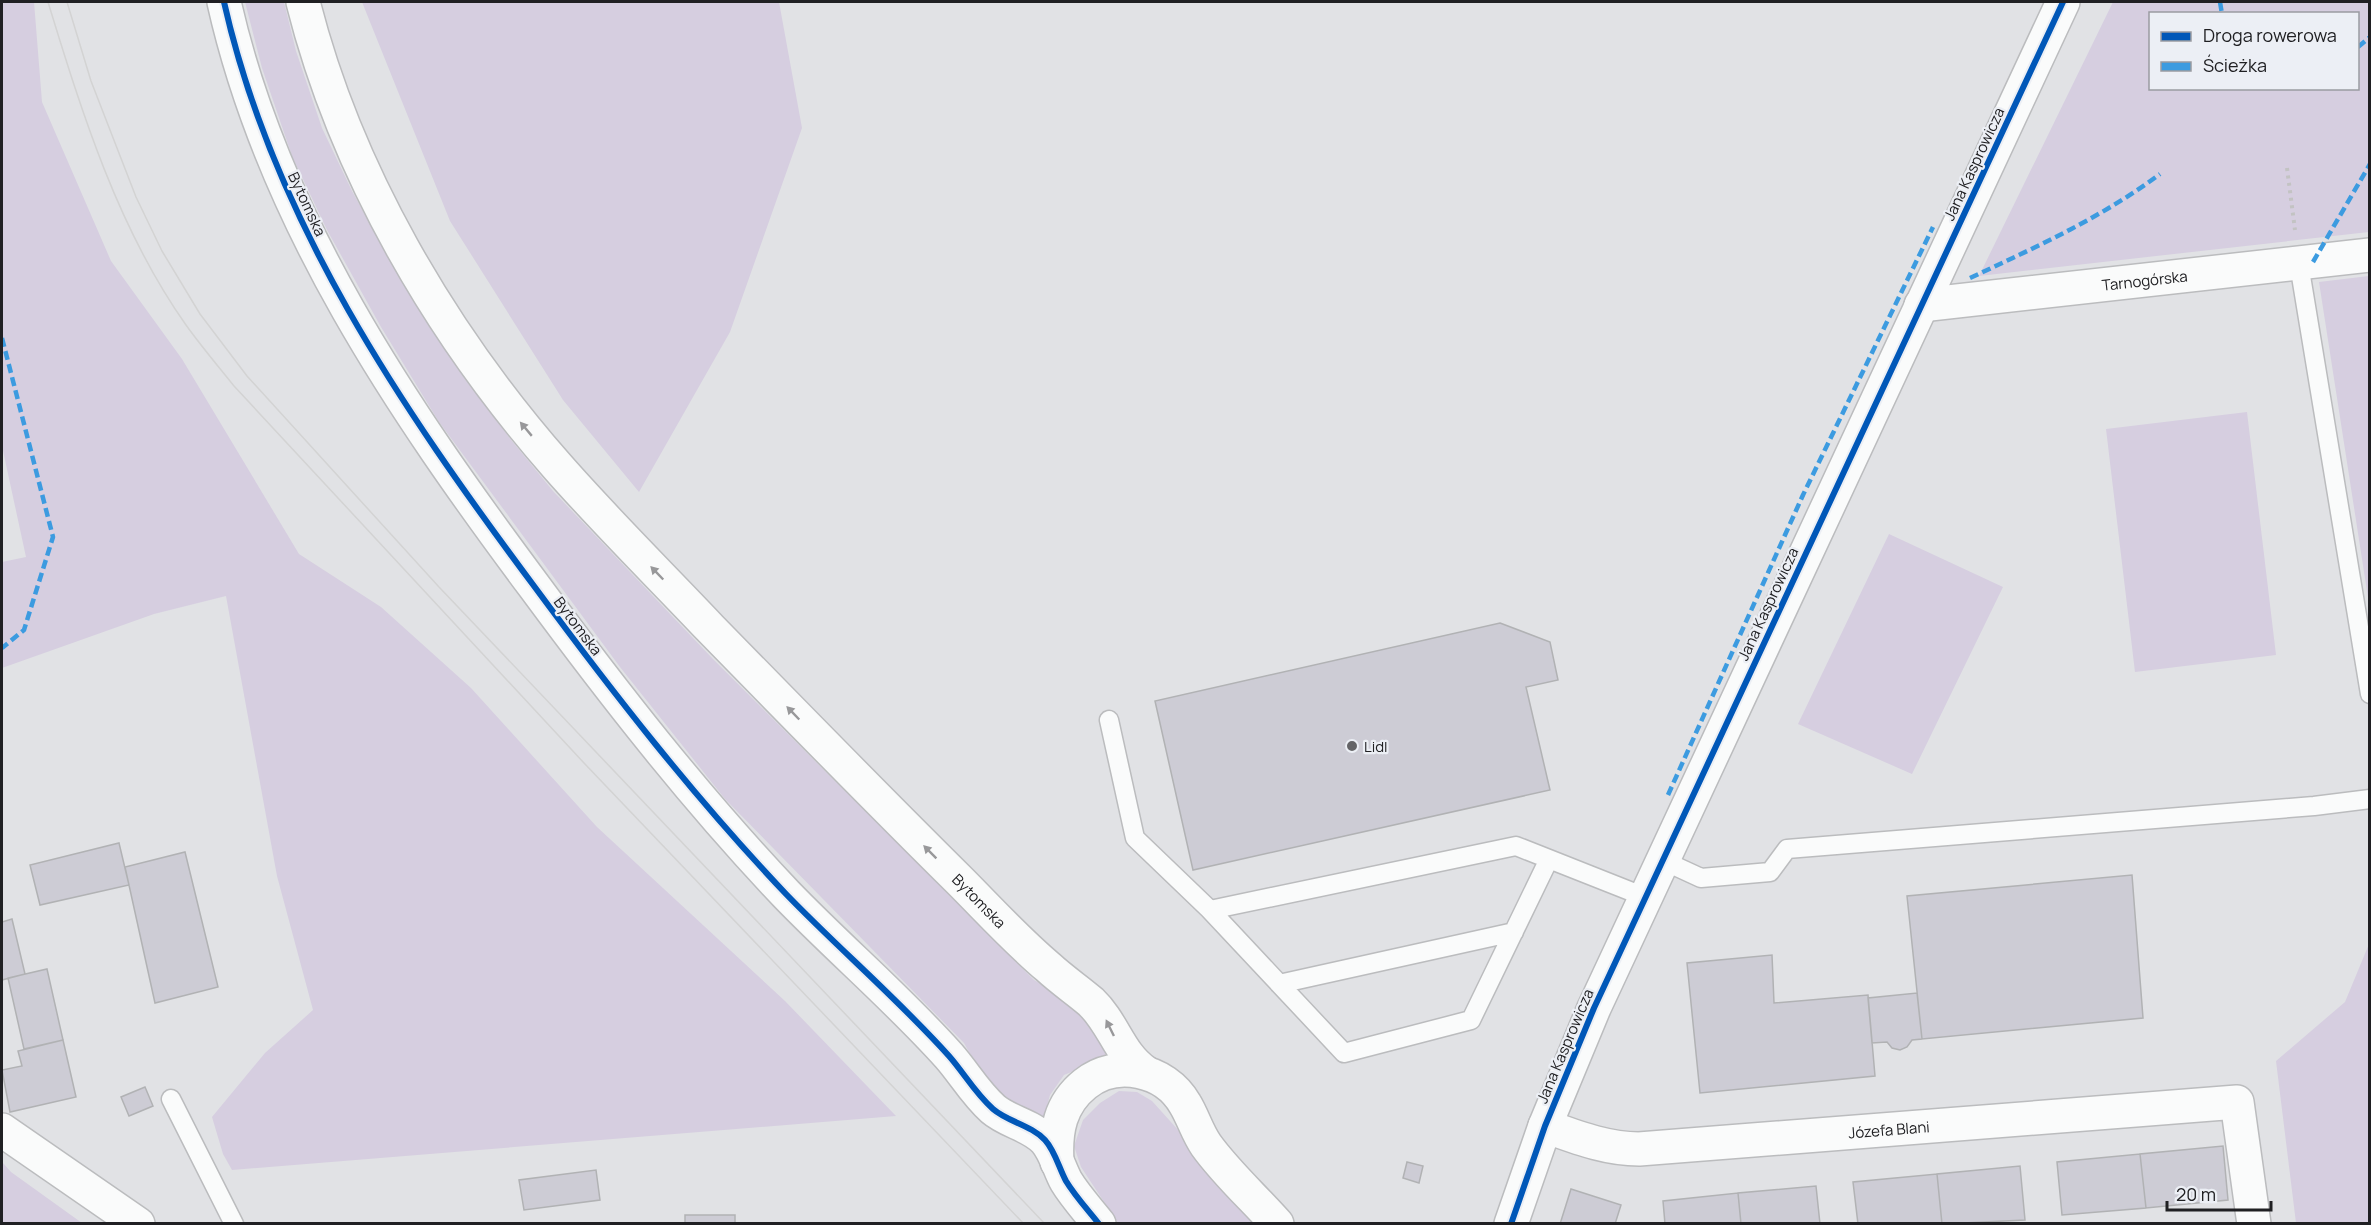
<svg xmlns="http://www.w3.org/2000/svg" width="2371" height="1225" font-family="Manrope,sans-serif">
<style>
.green{fill:#d6cee0;fill-rule:evenodd}
.building{fill:#cdccd5;stroke:#b1b2b4;stroke-width:1.5}
.lines{fill:none;stroke-linecap:round;stroke-linejoin:round}
.lane-casing{stroke:#bbbcbe;stroke-width:21}
.street-casing{stroke:#bbbcbe;stroke-width:36}
.secondary-casing{stroke:#bbbcbe;stroke-width:36}
.path{stroke:#c3c3c3;stroke-width:4;stroke-dasharray:3 4.5;stroke-linecap:butt}
.lane{stroke:#fafbfb;stroke-width:18}
.street{stroke:#fafbfb;stroke-width:33}
.secondary{stroke:#fafbfb;stroke-width:33}
.tram{stroke:#d3d3d3;stroke-width:1.5}
.quiet{stroke:#3c9be0;stroke-width:4.5;stroke-dasharray:9 4.5;stroke-linecap:butt}
.cycleway-casing{stroke:#eceff5;stroke-width:10}
.cycleway{stroke:#0057b8;stroke-width:6}
.oneway{fill:#98989a}
.poi-dot{fill:#646467;stroke:#eceff5;stroke-width:2}
.labels{text-anchor:middle;dominant-baseline:central;stroke-width:4.5;stroke-linejoin:round;paint-order:stroke}
.street-label{font-size:15px;fill:#202023;stroke:#eceff5}
.poi-label{font-size:15px;fill:#202023;stroke:#eceff5;text-anchor:start}
</style>
<rect width="100%" height="100%" fill="#e1e2e5"/>
<!-- green -->
<path class="green" d="M 2,2 L 34,2 L 42,102 L 111,261 L 182,359 L 299,554 L 381,607 L 471,688 L 597,827 L 785,1001 L 896,1116 L 232,1170 L 223,1154 L 212,1117 L 265,1053 L 313,1010 L 277,876 L 226,596 L 154,614 L 2,668 L 2,562 L 26,557 L 2,446 Z
M 245,2 L 284,2 L 296,51 L 322,128 L 352,191 L 406,289 L 465,379 L 512,441 L 553,491 L 713,659 L 1034,980 L 1080,1008 L 1105,1049 L 1105,1058 L 1064,1075 L 1050,1095 L 1044,1117 L 1041,1118 L 1008,1104 L 979,1070 L 964,1043 L 725,799 L 620,667 L 439,422 L 381,327 L 327,230 L 292,156 L 262,68 Z
M 362,2 L 779,2 L 802,128 L 730,332 L 639,492 L 563,400 L 450,221 Z
M 2113,2 L 2369,2 L 2369,232 L 1979,276 ZM 2150,14 L 2358,14 L 2358,88 L 2150,88 Z
M 2369,276 L 2370,276 L 2369,604 L 2319,282 Z
M 2247,412 L 2276,655 L 2135,672 L 2106,429 Z
M 1889,534 L 2003,587 L 1912,774 L 1798,724 Z
M 2369,944 L 2369,1223 L 2296,1223 L 2276,1061 L 2345,1002 Z
M 1119,1091 L 1137,1092 L 1152,1101 L 1262,1223 L 1118,1223 L 1081,1167 L 1074,1146 L 1083,1120 L 1100,1103 Z
M 2,1162 L 11,1172 L 82,1223 L 2,1223 Z"/>
<!-- building -->
<path class="building" d="M 1500,623 L 1550,642 L 1558,680 L 1526,687 L 1550,790 L 1193,870 L 1155,701 Z
M 119,843 L 129,885 L 40,905 L 30,865 Z
M 185,852 L 218,987 L 155,1003 L 125,867 Z
M 2132,875 L 2143,1018 L 1922,1039 L 1907,896 Z
M 12,919 L 25,974 L 2,980 L 2,922 Z
M 1772,955 L 1774,1003 L 1868,995 L 1875,1076 L 1700,1093 L 1687,963 Z
M 47,969 L 63,1040 L 24,1049 L 8,978 Z
M 1917,993 L 1922,1039 L 1912,1040 L 1907,1047 L 1900,1050 L 1892,1048 L 1887,1042 L 1872,1043 L 1868,998 Z
M 63,1040 L 76,1097 L 10,1112 L 2,1070 L 22,1066 L 18,1051 Z
M 145,1087 L 153,1106 L 129,1116 L 121,1097 Z
M 2223,1146 L 2228,1200 L 2146,1208 L 2140,1154 Z
M 2140,1154 L 2146,1208 L 2062,1215 L 2057,1162 Z
M 1407,1162 L 1423,1166 L 1419,1183 L 1403,1178 Z
M 2020,1166 L 2025,1220 L 1942,1224 L 1937,1174 Z
M 596,1170 L 600,1200 L 524,1210 L 519,1180 Z
M 1937,1174 L 1942,1224 L 1858,1224 L 1853,1182 Z
M 1816,1186 L 1820,1224 L 1741,1224 L 1738,1193 Z
M 1571,1189 L 1621,1205 L 1615,1224 L 1560,1224 Z
M 1738,1193 L 1741,1224 L 1665,1224 L 1663,1201 Z
M 685,1215 L 735,1215 L 735,1224 L 685,1224 Z"/>
<g class="lines">
<defs>
<path id="lane" d="M 2299,264 L 2370,694
M 1109,720 L 1135,838 L 1210,910 L 1516,846 L 1645,897
M 1662,860 L 1701,878 L 1770,872 L 1787,849 L 2314,806 L 2370,799
M 1210,910 L 1344,1053 L 1471,1020 L 1549,859
M 1279,984 L 1514,932
M 171,1099 L 234,1224"/>
<g id="street">
<path id="s1" d="M 1921,305 L 2370,255"/>
<path id="s2" d="M 1545,1126 C 1576,1137 1606,1149 1639,1149 L 2237,1102 L 2254,1224"/>
<path d="M 2,1130 L 138,1224"/>
</g>
<g id="secondary">
<path d="M 224,2 C 273,220 402,409 534,586 C 613,693 694,797 786,894 C 839,949 898,999 949,1056 C 964,1073 975,1093 993,1109 C 1008,1122 1031,1125 1045,1140 C 1055,1151 1059,1168 1066,1181 C 1075,1196 1088,1210 1099,1224"/>
<path id="s3" d="M 303,2 C 346,172 441,334 557,466 C 606,522 659,574 710,628 C 792,712 875,797 959,880 C 988,909 1016,940 1048,967 C 1062,980 1077,990 1091,1002 C 1114,1024 1119,1054 1145,1072"/>
<path d="M 1057,1162 C 1055,1131 1060,1104 1085,1084 C 1116,1059 1165,1069 1185,1104 C 1193,1117 1197,1132 1206,1145 C 1226,1173 1254,1198 1277,1224"/>
<path d="M 1511,1224 L 1545,1126 L 1594,1008 L 2063,2"/>
</g>
</defs>
<!-- lane casing -->
<use href="#lane" class="lane-casing"/>
<!-- street casing -->
<use href="#street" class="street-casing"/>
<!-- secondary casing -->
<use href="#secondary" class="secondary-casing"/>
<!-- path -->
<path class="path" d="M 2287,168 L 2295,230"/>
<!-- lane -->
<use href="#lane" class="lane"/>
<!-- street -->
<use href="#street" class="street"/>
<!-- secondary -->
<use href="#secondary" class="secondary"/>
<!-- tram -->
<path class="tram" d="M 48,2 C 82,113 118,229 186,325 C 201,346 218,366 234,386 L 584,763 L 1024,1224
M 67,2 L 91,81 L 136,197 L 162,251 L 200,314 L 247,376 L 439,587 L 1045,1224"/>
<!-- quiet -->
<path class="quiet" d="M 2220,2 L 2222,14
M 2358,47 L 2370,37
M 2313,262 L 2370,164
M 1970,278 C 2036,247 2101,218 2160,174
M 2,338 L 53,537 L 24,630 L 2,648
M 1668,795 L 1803,495 L 1933,227"/>
<defs>
<path id="cycleway" d="M 224,2 C 273,220 402,409 534,586 C 613,693 694,797 786,894 C 839,949 898,999 949,1056 C 964,1073 975,1093 993,1109 C 1008,1122 1031,1125 1045,1140 C 1055,1151 1059,1168 1066,1181 C 1075,1196 1088,1210 1099,1224
M 1511,1224 L 1545,1126 L 1594,1008 L 2063,2"/>
</defs>
<!-- cycleway casing -->
<use href="#cycleway" class="cycleway-casing"/>
<!-- cycleway -->
<use href="#cycleway" class="cycleway"/>
</g>
<!-- one-way arrows -->
<defs><path id="oneway-solid" d="M-6-.8H1V-3.2L6.5 0L1 3.2V.8H-6Z" transform="scale(1.5)"/></defs>
<g class="oneway">
<use href="#oneway-solid" transform="translate(526 429) rotate(-130)"/>
<use href="#oneway-solid" transform="translate(657 573) rotate(-134)"/>
<use href="#oneway-solid" transform="translate(793 713) rotate(-134)"/>
<use href="#oneway-solid" transform="translate(930 852) rotate(-135)"/>
<use href="#oneway-solid" transform="translate(1110 1028) rotate(-116)"/>
</g>
<!-- markers -->
<circle class="poi-dot" cx="1352" cy="746" r="6"/>
<g class="labels">
<!-- street labels -->
<g class="street-label">
<text transform="translate(1974 164) rotate(-65)">Jana Kasprowicza</text>
<text transform="translate(307 204) rotate(65)">Bytomska</text>
<text stroke="none"><textPath href="#s1" startOffset="225">Tarnogórska</textPath></text>
<text transform="translate(1768 604) rotate(-65)">Jana Kasprowicza</text>
<text transform="translate(578 626) rotate(53)">Bytomska</text>
<text stroke="none"><textPath href="#s3" startOffset="1140">Bytomska</textPath></text>
<text transform="translate(1565 1046) rotate(-67)">Jana Kasprowicza</text>
<text stroke="none"><textPath href="#s2" startOffset="348">Józefa Blani</textPath></text>
</g>
<!-- poi labels -->
<g class="poi-label">
<text x="1364" y="746">Lidl</text>
</g>
</g>
<!-- border -->
<rect width="2371" height="1225" fill="none" stroke="#202023" stroke-width="6"/>
<!-- legend -->
<rect x="2149" y="12" width="210" height="78" fill="#eceff5" stroke="#9a9ca1" stroke-width="1.5"/>
<rect x="2161" y="32" width="30" height="9" fill="#0057b8" stroke="#9a9ca1" stroke-width="1.5"/>
<text x="2203" y="42" font-size="18" fill="#202023">Droga rowerowa</text>
<rect x="2161" y="62" width="30" height="9" fill="#3c9be0" stroke="#9a9ca1" stroke-width="1.5"/>
<text x="2203" y="72" font-size="18" fill="#202023">Ścieżka</text>
<!-- scale -->
<path d="M2167 1201v9h104v-9" fill="none" stroke="#202023" stroke-width="3"/>
<text x="2176" y="1201" font-size="18" fill="#202023" stroke="#eceff5" stroke-width="4.5" paint-order="stroke">20 m</text>
</svg>
